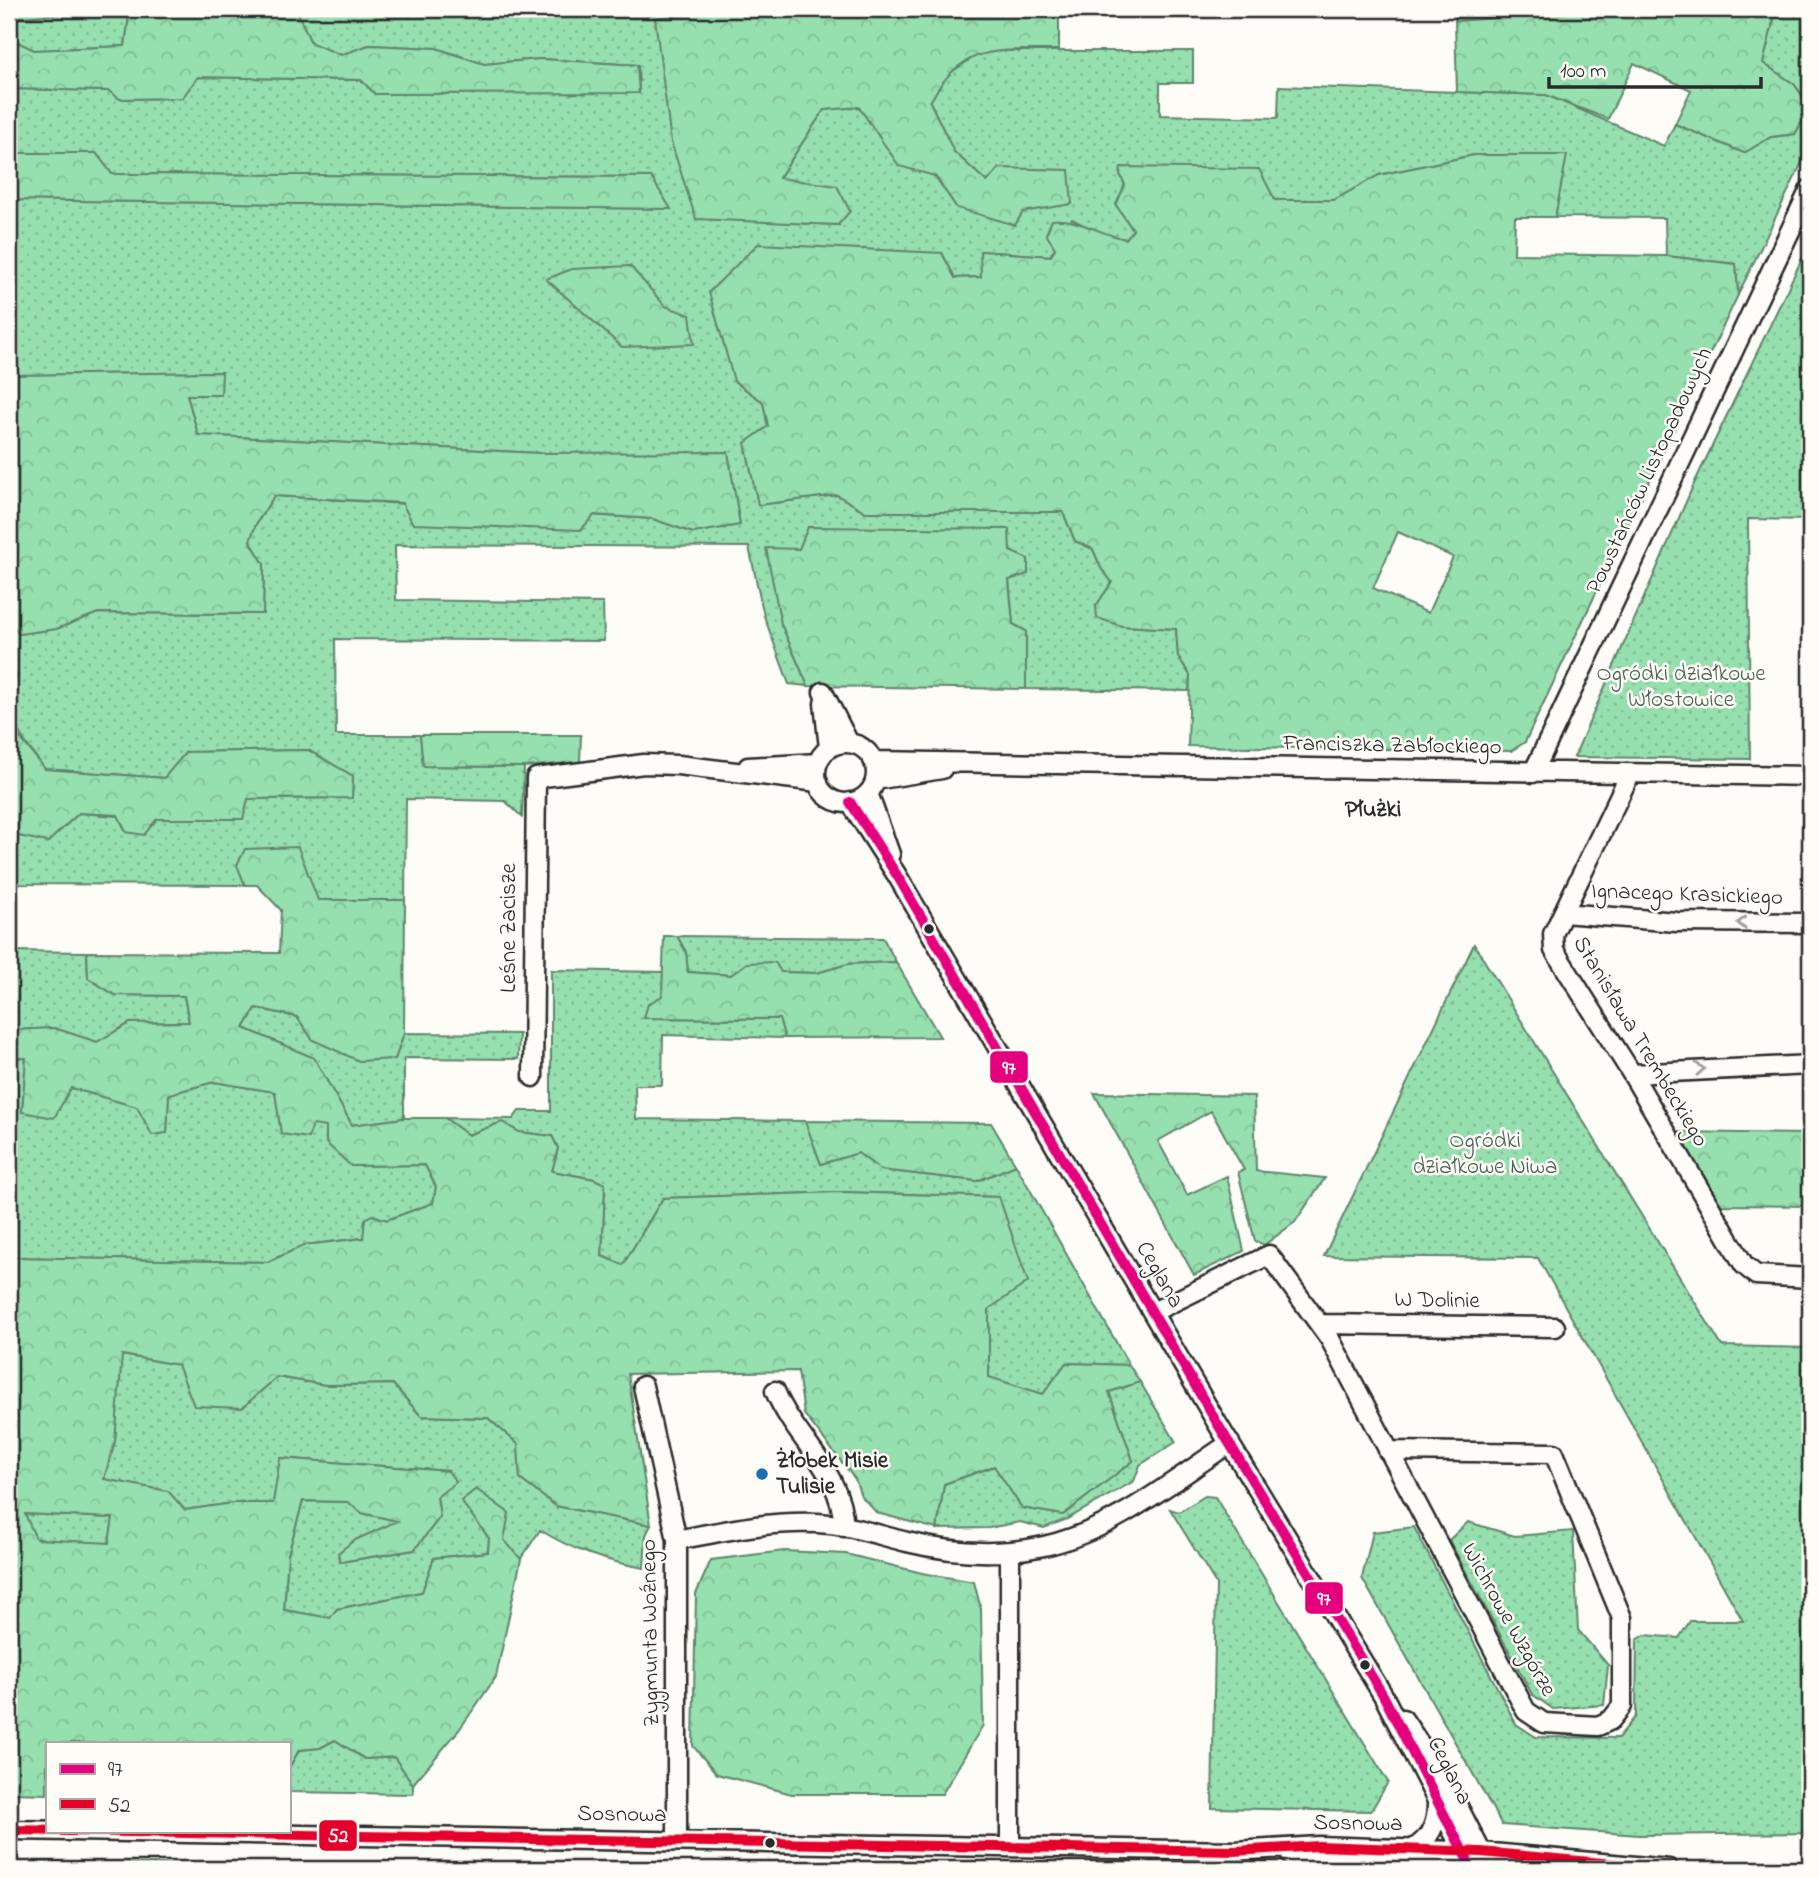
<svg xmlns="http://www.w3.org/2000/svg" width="1819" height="1878" font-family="'Indie Flower',sans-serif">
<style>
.grass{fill:url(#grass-dots);stroke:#60856c;stroke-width:2}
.forest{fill:url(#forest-crowns);stroke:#60856c;stroke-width:2;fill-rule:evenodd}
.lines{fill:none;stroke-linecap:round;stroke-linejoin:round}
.minor-casing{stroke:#2b2b2b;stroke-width:23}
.minor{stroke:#fdfcf7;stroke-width:18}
.bus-1-casing{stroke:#fdfcf7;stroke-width:16}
.bus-2-casing{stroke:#fdfcf7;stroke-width:16}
.bus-1{stroke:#e5007d;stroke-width:10}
.bus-2{stroke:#e4002b;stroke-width:10}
.oneway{stroke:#9e9e9b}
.bus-dot{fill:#2b2b2b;stroke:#fdfcf7;stroke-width:2.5}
.poi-dot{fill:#1f6fb2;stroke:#fdfcf7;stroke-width:2.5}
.labels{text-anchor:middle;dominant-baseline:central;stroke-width:5;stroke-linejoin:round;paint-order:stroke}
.street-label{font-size:23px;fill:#2b2b2b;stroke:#fdfcf7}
.park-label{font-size:23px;fill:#4b6152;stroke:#fdfcf7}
.poi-label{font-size:23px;font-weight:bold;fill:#2b2b2b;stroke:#fdfcf7;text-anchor:start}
.neighbourhood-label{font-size:24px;font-weight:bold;fill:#2b2b2b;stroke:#fdfcf7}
.line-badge{stroke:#fdfcf7;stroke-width:2.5}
.badge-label{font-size:19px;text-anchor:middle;font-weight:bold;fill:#fff}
</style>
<defs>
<pattern id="grass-dots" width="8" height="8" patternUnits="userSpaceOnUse" patternTransform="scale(1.75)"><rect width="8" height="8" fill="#96dfae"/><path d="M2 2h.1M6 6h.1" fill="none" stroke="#81c096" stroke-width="1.8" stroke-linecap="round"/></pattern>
<pattern id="forest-crowns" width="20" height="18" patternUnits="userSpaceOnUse" patternTransform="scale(1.75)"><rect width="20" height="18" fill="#96dfae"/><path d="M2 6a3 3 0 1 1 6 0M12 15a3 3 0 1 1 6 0" fill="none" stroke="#81c096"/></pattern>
</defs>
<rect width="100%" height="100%" fill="#fdfcf7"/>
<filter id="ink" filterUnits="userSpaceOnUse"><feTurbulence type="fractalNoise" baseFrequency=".0143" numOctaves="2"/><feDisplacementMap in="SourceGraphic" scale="14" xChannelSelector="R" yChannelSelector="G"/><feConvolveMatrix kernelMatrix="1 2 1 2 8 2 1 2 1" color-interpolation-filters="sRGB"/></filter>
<g filter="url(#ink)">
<!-- grass -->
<path class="grass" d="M 85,9 L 130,9 L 125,46 L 34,50 L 9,38 L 9,18 L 84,12 Z
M 296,9 L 685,9 L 684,15 L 655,18 L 696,218 L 838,225 L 779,178 L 824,110 L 859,107 L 899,165 L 935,176 L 957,208 L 987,182 L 954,152 L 930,102 L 944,77 L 983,51 L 1193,51 L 1193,83 L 1160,83 L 1160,115 L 1278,118 L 1279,86 L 1546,95 L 1664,146 L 1675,124 L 1744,153 L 1771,137 L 1795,134 L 1810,107 L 1810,146 L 1738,295 L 1736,264 L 1666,256 L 1665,218 L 1555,217 L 1566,155 L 1474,155 L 1379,175 L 1334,200 L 1275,201 L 1120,174 L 1125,185 L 1116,205 L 1133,230 L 1126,239 L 1103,235 L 1072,219 L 1050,256 L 981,251 L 981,277 L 955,278 L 942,253 L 734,381 L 763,402 L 768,427 L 758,505 L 837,495 L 866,512 L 1063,512 L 1075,541 L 1093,549 L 1101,568 L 1112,582 L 1096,606 L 1122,626 L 1176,629 L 1178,656 L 1190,675 L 1189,691 L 1026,689 L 1026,631 L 1013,624 L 1009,580 L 1009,529 L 781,624 L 808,686 L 789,684 L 764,616 L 749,547 L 395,545 L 396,600 L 603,603 L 604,641 L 335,639 L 336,735 L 420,735 L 423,766 L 524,767 L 522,817 L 505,801 L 406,799 L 405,900 L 318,900 L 238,865 L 245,885 L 9,884 L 9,834 L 48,842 L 79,813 L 157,819 L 243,819 L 248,799 L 352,798 L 353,776 L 308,750 L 186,752 L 165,778 L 45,769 C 22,737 0,718 17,677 L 9,661 L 9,620 L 19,634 L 56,629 L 98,613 L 263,614 L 264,564 L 250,541 L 256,524 L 274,496 L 653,519 L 693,533 L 740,525 L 728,453 L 539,453 L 198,435 L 187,395 L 221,372 L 19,375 L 9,356 L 9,317 L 18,312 L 9,285 L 9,200 L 670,209 L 651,177 L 112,174 L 96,153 L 9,153 L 9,89 L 109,91 L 120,99 L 182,98 L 197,77 L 361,80 L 376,94 L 639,92 L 638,65 L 541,59 L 484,64 L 436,48 L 369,45 L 341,55 L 311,43 Z
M 864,9 L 1110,9 L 1110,16 L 913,16 Z
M 1456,9 L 1566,9 L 1566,13 L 1455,21 Z
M 1767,9 L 1810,9 L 1810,105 L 1794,84 L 1763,63 L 1774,19 Z
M 1810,242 L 1810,520 L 1748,519 L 1750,759 L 1574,757 L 1693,486 Z
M 677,936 L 883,938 L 896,962 L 848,964 L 817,973 L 781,972 L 747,963 L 731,975 L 688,972 L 686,952 Z
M 1474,944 L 1722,1346 L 1810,1348 L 1810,1833 L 1639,1835 L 1502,1825 L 1362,1578 L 1373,1532 L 1414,1527 L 1516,1724 L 1536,1737 L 1618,1738 L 1636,1716 L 1637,1640 L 1645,1635 L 1679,1638 L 1690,1621 L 1743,1621 L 1538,1258 L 1324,1256 Z
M 9,951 L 87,952 L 88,978 L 115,995 L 184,996 L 189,1022 L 130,1023 L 97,1042 L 54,1028 L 14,1030 L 9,996 Z
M 551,970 L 664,972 L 662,997 L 644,1018 L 780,1019 L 785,1038 L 663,1035 L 662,1085 L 635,1085 L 636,1119 L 805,1121 L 821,1164 L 858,1153 L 881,1170 L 977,1181 L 1016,1165 L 1129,1365 L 1066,1363 L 1043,1394 L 989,1378 L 989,1309 L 998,1197 L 842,1192 L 663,1198 L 623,1265 L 602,1256 L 605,1185 L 594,1179 L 552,1171 L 558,1148 L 552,1136 L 519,1132 L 502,1122 L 468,1135 L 445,1118 L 513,1119 L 519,1111 L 551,1111 Z
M 256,1008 L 297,1017 L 313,1040 L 395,1059 L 404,1033 L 519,1034 L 518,1059 L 404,1058 L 404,1118 L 352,1125 L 314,1058 L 244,1028 Z
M 9,1058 L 26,1058 L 22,1112 L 71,1088 L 137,1107 L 167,1132 L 169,1094 L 214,1082 L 275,1092 L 282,1134 L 313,1124 L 327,1127 L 351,1166 L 425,1165 L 436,1187 L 433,1203 L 387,1220 L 372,1215 L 363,1238 L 305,1245 L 268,1262 L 9,1257 L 9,1197 L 15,1150 L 9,1143 Z
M 121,1355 L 178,1364 L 242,1408 L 277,1377 L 326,1385 L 393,1384 L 421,1416 L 488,1418 L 518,1444 L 520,1479 L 556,1506 L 651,1525 L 646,1535 L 644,1568 C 605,1561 574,1551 540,1530 L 521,1559 L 461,1501 L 489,1538 L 488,1552 L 434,1558 L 422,1592 L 337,1609 L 330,1618 L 284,1610 L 288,1554 L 303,1501 L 348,1502 L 362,1513 L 399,1521 L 353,1541 L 341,1562 L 414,1550 L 440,1517 L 437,1497 L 448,1471 L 281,1458 L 273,1503 L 233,1503 L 185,1510 L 104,1479 L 115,1441 Z
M 1140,1382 L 1176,1442 L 1140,1465 L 1134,1481 L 1067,1519 L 1044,1528 L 1020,1522 L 989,1528 L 937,1529 L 944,1484 L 995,1466 L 1022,1508 L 1063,1515 L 1133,1461 L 1109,1392 Z
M 1205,1496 L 1215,1497 L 1388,1782 L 1371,1811 L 1212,1808 L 1216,1584 L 1170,1509 L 1179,1512 Z
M 24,1514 L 113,1518 L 109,1544 L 36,1539 Z
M 1468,1522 L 1515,1536 L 1573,1531 L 1578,1630 L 1608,1665 L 1604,1705 L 1553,1709 L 1532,1694 L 1449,1540 Z
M 335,1740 L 365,1759 L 394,1757 L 413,1784 L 413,1794 L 289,1792 L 289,1768 L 299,1750 L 320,1748 Z
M 36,1862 L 153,1864 L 153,1869 L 36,1869 Z"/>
<!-- forest -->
<path class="forest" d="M 9,9 L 85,9 L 84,12 L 9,18 Z
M 130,9 L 296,9 L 311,43 L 341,55 L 369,45 L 436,48 L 484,64 L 541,59 L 637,65 L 639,93 L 375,94 L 361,80 L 198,77 L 182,98 L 120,99 L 109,91 L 9,89 L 9,38 L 34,50 L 125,46 Z
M 685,9 L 864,9 L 913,16 L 1059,14 L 1059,50 C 999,51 962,42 930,102 L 954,152 L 987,182 L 999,168 L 1069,170 L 1072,204 L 1023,212 L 1015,225 L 957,208 L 935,176 L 899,166 L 859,107 L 824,110 L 779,178 L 837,186 L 850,211 L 838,225 L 696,219 L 671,142 L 655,18 L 683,15 Z
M 1566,9 L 1767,9 L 1774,19 L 1763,63 L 1794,84 L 1810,107 L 1795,134 L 1771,137 L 1744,153 L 1675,124 L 1691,90 L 1634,63 L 1608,119 L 1546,95 L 1457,92 L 1455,21 L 1566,13 Z
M 9,153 L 96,153 L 112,174 L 651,177 L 671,209 L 9,200 Z
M 1474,155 L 1567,155 L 1555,217 L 1515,217 L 1514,254 L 1666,256 L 1736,264 L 1738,295 L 1525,742 L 1511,751 L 1188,746 L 1190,675 L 1178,656 L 1176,629 L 1122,626 L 1097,618 L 1096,606 L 1112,582 L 1101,568 L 1093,549 L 1075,541 L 1063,512 L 866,512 L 837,495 L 758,505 L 745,443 L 768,426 L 763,402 L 734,381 L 709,292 L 758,244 L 942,253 L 955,278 L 981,277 L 980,251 L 1051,256 L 1055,248 L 1046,234 L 1052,220 C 1080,218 1098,234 1126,239 L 1133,230 L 1116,205 L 1125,185 L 1120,174 L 1121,167 L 1259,169 L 1275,200 L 1334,200 L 1379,175 ZM 1398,532 L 1453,557 L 1428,613 L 1373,588 Z
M 630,266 L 665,306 L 690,315 L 694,344 L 622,347 L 546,279 L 572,269 Z
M 9,356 L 19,375 L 222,372 L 221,395 L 187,395 L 198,435 L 539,453 L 728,452 L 740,525 L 693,533 L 653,519 L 594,515 L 581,530 L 413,524 L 402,503 L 274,496 L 256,524 L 250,541 L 264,564 L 263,614 L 98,613 L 56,629 L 19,634 L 9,620 Z
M 808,527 L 1009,529 L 1010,551 L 1028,559 L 1028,574 L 1009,580 L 1013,624 L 1026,631 L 1026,689 L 808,686 L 781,624 L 766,548 L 799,549 Z
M 9,724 L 45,769 L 164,778 L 186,752 L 308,750 L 353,776 L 352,798 L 248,799 L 243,819 L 157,819 L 144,835 L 126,832 L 118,815 L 79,813 L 48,842 L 9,834 Z
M 420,735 L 581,735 L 580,762 L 524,767 L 423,766 Z
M 298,847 L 318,900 L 405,900 L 404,1033 L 395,1059 L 359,1061 L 313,1040 L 297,1017 L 256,1008 L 244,1028 L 314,1058 L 352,1125 L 404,1118 L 445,1118 L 468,1135 L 502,1122 L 519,1132 L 552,1136 L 558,1148 L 552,1171 L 594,1179 L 605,1184 L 602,1256 L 623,1265 L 663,1198 L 842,1192 L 999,1197 L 1028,1282 L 989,1309 L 989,1377 L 1043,1394 L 1066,1363 L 1129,1365 L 1140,1382 L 1109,1392 L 1133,1461 L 1063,1515 L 1022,1508 L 994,1466 L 944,1484 L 937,1529 L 877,1513 L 861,1496 L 855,1479 L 804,1414 L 798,1371 L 628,1374 L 651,1525 L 556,1506 L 520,1479 L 518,1444 L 488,1418 L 421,1416 L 393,1384 L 326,1385 L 277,1377 L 242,1408 L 194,1406 L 178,1365 L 122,1355 L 115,1441 L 104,1479 L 168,1491 L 185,1510 L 233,1503 L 273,1503 L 280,1458 L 448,1471 L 456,1482 L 437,1497 L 440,1517 L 414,1550 L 340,1562 L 338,1553 L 353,1541 L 397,1521 L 362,1513 L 348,1502 L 303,1501 L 288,1554 L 284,1610 L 330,1618 L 337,1609 L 422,1592 L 434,1558 L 488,1552 L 489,1538 L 461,1501 L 476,1489 L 509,1513 L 504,1540 L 521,1559 L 496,1677 L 459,1730 L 413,1784 L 394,1757 L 365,1759 L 335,1740 L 320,1748 L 299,1750 L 289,1768 L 289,1743 L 47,1743 L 47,1794 L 9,1793 L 9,1257 L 268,1262 L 305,1245 L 363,1238 L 365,1219 L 372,1215 L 387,1220 L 433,1203 L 436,1187 L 425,1165 L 351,1166 L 326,1143 L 326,1127 L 313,1125 L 308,1138 L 281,1134 L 275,1092 L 214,1082 L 169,1094 L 167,1133 L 152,1135 L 137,1107 L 71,1088 L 54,1118 L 22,1112 L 26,1058 L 9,1058 L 9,996 L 14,1030 L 54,1028 L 97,1042 L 130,1023 L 189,1022 L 184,996 L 115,995 L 88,978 L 87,952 L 279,953 L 281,910 L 257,885 L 245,885 L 237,865 L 245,849 ZM 25,1514 L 113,1518 L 109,1543 L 36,1539 Z
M 664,936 L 677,936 L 686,952 L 688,972 L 731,975 L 747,963 L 775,962 L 781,972 L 817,973 L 848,964 L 896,962 L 940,1037 L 785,1038 L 779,1019 L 644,1018 L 648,1004 L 662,996 Z
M 1094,1093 L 1254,1096 L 1256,1171 L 1325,1178 L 1295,1222 L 1264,1245 L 1255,1241 L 1238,1172 L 1244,1170 L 1211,1111 L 1158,1141 L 1187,1195 L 1227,1176 L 1244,1251 L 1194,1275 Z
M 805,1121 L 991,1123 L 1016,1165 L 977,1181 L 881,1170 L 858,1153 L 821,1164 Z
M 1677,1132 L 1810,1134 L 1810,1206 L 1721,1205 Z
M 784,1551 L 846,1554 L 922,1573 L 974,1582 L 981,1609 L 983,1725 L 942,1794 L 792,1794 L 717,1774 L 693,1746 L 696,1594 L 711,1560 Z
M 153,1864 L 479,1869 L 153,1869 Z"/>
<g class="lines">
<defs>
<path id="minor" d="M 823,692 L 849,743
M 824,703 L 829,748
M816 773a30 30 0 1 1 60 0a30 30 0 1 1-60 0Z
M 874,761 L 1810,776
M 748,767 L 818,763
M 1533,773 L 1810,189
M 1629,776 L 1553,934 L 1554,950 L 1632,1074 L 1744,1265 L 1756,1275 L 1810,1278
M 875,780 L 942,769
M 868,793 L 890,854
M 850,802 L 898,877 L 1217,1423 L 1383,1695 L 1472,1869
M 1563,913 L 1677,922 L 1810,923
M 1632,1074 L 1810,1065
M 533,1077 L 536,778 L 644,764 L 678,765 L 818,782
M 1153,1312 L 1269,1255 L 1330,1339 L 1526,1711 L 1544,1723 L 1598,1726 L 1611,1720 L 1622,1706 L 1622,1618 L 1554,1453 L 1388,1451
M 1319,1324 L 1555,1327
M 643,1386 L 677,1540 L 677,1840
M 775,1391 C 797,1443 841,1469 844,1527
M 677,1540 C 728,1530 778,1519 830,1524 C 856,1527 882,1536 907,1542 C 952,1553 999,1556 1044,1546 C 1113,1531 1172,1481 1230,1443
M 1403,1719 L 1446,1783 L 1490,1869
M 9,1830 L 1235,1851 L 1319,1846 L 1481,1852 L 1669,1869
M 1010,1846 L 1010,1552
M 1413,1849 C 1431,1838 1437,1824 1437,1804
M 1291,1856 L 1466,1869"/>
</defs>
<!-- minor casing -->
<use href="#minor" class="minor-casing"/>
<!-- minor -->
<use href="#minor" class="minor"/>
<defs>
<path id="bus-1" d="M 850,802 L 898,877 L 1217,1423 L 1383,1695 L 1472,1869"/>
<path id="bus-2" d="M 9,1830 L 1235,1851 L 1319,1846 L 1481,1852 L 1669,1869"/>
</defs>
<!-- bus-1 casing -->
<use href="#bus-1" class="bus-1-casing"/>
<!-- bus-2 casing -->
<use href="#bus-2" class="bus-2-casing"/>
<!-- bus-1 -->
<use href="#bus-1" class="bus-1"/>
<!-- bus-2 -->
<use href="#bus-2" class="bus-2"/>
</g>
<!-- one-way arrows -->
<defs><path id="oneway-chevron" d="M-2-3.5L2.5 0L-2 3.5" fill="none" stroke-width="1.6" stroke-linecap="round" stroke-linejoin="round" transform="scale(1.75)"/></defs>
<g class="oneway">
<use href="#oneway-chevron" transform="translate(1742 923) rotate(-179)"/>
<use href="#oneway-chevron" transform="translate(1700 1069) rotate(-4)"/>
</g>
</g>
<!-- markers -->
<g class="bus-dot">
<circle cx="929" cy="929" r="6"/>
<circle cx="1365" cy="1665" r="6"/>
<circle cx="770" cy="1843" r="6"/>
</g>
<circle class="poi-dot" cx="762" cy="1474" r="7"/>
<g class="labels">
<!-- street labels -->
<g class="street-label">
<text transform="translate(1650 471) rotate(-65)">Powstańców Listopadowych</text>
<text transform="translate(1392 746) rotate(1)">Franciszka Zabłockiego</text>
<text transform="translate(1687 895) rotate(2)">Ignacego Krasickiego</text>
<text transform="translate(509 928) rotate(-90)">Leśne Zacisze</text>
<text transform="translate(1640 1042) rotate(59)">Stanisława Trembeckiego</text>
<text transform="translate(1159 1275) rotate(60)">Ceglana</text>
<text transform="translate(1437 1301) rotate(1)">W Dolinie</text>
<text transform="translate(1508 1620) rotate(61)">Wichrowe Wzgórze</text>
<text transform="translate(651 1633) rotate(-91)">Zygmunta Woźnego</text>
<text transform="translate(1449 1771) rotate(63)">Ceglana</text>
<text transform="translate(622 1815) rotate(1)">Sosnowa</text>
<text transform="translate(1358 1824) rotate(1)">Sosnowa</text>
</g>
<!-- park labels -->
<g class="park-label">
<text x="1681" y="674">Ogródki działkowe<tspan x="1681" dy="26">Włostowice</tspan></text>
<text x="1485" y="1141">Ogródki<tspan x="1485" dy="26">działkowe Niwa</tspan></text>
</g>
<!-- poi labels -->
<g class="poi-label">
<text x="776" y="1461">Żłobek Misie<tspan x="776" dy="26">Tulisie</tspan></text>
</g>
<!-- neighbourhood labels -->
<g class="neighbourhood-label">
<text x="1373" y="810">Płużki</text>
</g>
</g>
<g class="line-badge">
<rect x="989" y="1050" width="40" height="34" rx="7" fill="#e5007d"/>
<rect x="1304" y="1581" width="40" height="34" rx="7" fill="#e5007d"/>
<rect x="318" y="1819" width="40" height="33" rx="7" fill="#e4002b"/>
</g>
<g class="badge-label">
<text x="1009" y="1074">97</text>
<text x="1324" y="1605">97</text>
<text x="338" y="1842">52</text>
</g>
<!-- margin -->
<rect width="1819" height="1878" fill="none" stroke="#fdfcf7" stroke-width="35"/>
<rect x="18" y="18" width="1784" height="1843" fill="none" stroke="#2b2b2b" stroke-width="2.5" filter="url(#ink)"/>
<!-- legend -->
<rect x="46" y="1742" width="245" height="91" fill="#fdfcf7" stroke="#a9a8a5" stroke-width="2"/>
<rect x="60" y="1764" width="35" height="10" fill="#e5007d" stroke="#a9a8a5" stroke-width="2"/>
<text x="108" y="1776" font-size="21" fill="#2b2b2b">97</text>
<rect x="60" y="1799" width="35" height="10" fill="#e4002b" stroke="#a9a8a5" stroke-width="2"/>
<text x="108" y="1812" font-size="21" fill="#2b2b2b">52</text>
<!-- scale -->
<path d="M1549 77v10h212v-10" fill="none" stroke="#2b2b2b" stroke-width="3.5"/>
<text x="1560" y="77" font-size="21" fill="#2b2b2b" stroke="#fdfcf7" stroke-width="5" paint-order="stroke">100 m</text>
</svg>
